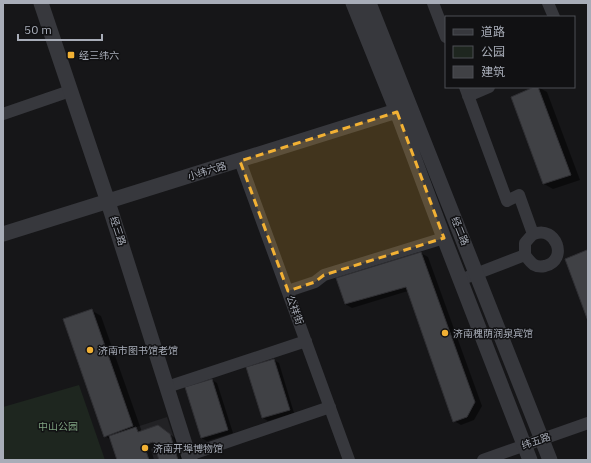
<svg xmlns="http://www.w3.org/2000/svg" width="591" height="463" font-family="'IBM Plex Sans','Noto Sans SC',sans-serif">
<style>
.built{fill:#222225}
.green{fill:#1e261f}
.shadow{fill:#0007}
.building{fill:#404145;stroke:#303034}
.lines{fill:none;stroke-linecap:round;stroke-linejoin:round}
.minor{stroke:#37383d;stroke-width:12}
.tertiary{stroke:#37383d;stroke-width:15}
.marked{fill:#f2b134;fill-opacity:0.2;stroke:#f2b134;stroke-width:3;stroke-dasharray:8 5;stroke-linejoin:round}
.poi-dot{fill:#f2b134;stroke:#111113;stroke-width:1.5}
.labels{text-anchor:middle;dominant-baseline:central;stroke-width:3;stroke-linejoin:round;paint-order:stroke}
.poi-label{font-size:10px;fill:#a8adb8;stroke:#111113;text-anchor:start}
.street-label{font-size:10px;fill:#a8adb8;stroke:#111113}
.park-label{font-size:10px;fill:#7fa381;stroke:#111113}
</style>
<rect width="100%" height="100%" fill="#161618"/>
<!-- built -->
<path class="built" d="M 167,417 L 181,460 L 117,460 L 109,436 Z"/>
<!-- green -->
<path class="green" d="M 79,385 L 105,460 L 3,460 L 3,407 Z"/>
<!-- shadow -->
<path class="shadow" d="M 536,87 L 538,87 L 547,92 L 580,180 L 553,189 L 544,184 Z
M 421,253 L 428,257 L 482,406 L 474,420 L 461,425 L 454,421 L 408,291 L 352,308 L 345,304 Z
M 91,310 L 101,316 L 142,432 L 165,430 L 176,439 L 183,460 L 160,460 L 155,447 L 151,449 L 154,460 L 118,460 L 111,440 L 105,436 Z
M 274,360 L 279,363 L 294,413 L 268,421 L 263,418 L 248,368 Z
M 212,380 L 217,383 L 233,433 L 207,441 L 201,438 Z"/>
<!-- building -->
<path class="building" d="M 534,87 L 538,87 L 571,175 L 543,184 L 511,97 Z
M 587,250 L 588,251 L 588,321 L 565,259 Z
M 421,252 L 475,402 L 467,417 L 453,422 L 406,287 L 345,304 L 336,278 Z
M 92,309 L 133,426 L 104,437 L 63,319 Z
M 274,359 L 290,410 L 262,418 L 246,367 Z
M 212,379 L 228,430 L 201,438 L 185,387 Z
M 158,425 L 170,434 L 178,460 L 159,460 L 153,442 L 144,445 L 149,460 L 117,460 L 109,436 L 136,427 L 138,432 Z"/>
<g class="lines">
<!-- minor -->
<path class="minor" d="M 433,3 L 446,37
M 548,3 L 554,17
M 465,87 L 507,201 L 519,195 L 533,234
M 468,96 L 489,87
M 3,114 L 70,91
M 240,161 L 349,460
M 460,280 L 525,255 C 531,263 534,268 545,266 C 569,260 556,225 534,234 C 531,235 528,240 525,243 L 525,255
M 288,291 L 315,282 L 324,275 L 444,238
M 167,387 L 306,341
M 189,455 L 330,407
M 483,460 L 588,423"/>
<!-- tertiary -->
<path class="tertiary" d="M 41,3 L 108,202 L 190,460
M 353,3 L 397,112 L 444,238 L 530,460
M 369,3 L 550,460
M 3,234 L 406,108"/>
</g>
<!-- marked area -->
<path class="marked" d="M 397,112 L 444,238 L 324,275 L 315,282 L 288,291 L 240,161 Z"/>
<!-- markers -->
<g class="poi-dot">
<rect x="67" y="51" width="8" height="8" rx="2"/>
<circle cx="445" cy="333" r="4"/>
<circle cx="90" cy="350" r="4"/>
<circle cx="145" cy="448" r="4"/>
</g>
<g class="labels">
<!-- poi labels -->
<g class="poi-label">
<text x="79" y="55">经三纬六</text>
<text x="453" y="333">济南槐荫润泉宾馆</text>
<text x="98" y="350">济南市图书馆老馆</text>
<text x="153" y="448">济南开埠博物馆</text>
</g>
<!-- street labels -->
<g class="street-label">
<text transform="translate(207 171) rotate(-17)">小纬六路</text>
<text transform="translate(118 231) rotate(72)">经三路</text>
<text transform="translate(460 231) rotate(68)">经二路</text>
<text transform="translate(295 310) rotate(70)">公祥街</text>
<text transform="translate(536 441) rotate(-19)">纬五路</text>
</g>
<!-- park labels -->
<g class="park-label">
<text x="58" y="426">中山公园</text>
</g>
</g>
<!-- border -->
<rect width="591" height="463" fill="none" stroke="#a8adb8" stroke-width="8"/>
<!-- legend -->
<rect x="445" y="16" width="130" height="72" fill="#111113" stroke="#4d4f55"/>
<rect x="453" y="29" width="20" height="6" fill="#37383d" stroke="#4d4f55"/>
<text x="481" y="36" font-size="12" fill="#a8adb8">道路</text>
<rect x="453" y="46" width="20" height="12" fill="#1e261f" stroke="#4d4f55"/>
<text x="481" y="56" font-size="12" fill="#a8adb8">公园</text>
<rect x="453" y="66" width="20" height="12" fill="#404145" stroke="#4d4f55"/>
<text x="481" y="76" font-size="12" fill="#a8adb8">建筑</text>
<!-- scale -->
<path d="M18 34v6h84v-6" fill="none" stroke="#a8adb8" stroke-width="2"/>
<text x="24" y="34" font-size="12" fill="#a8adb8" stroke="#111113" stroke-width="3" paint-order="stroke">50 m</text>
</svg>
